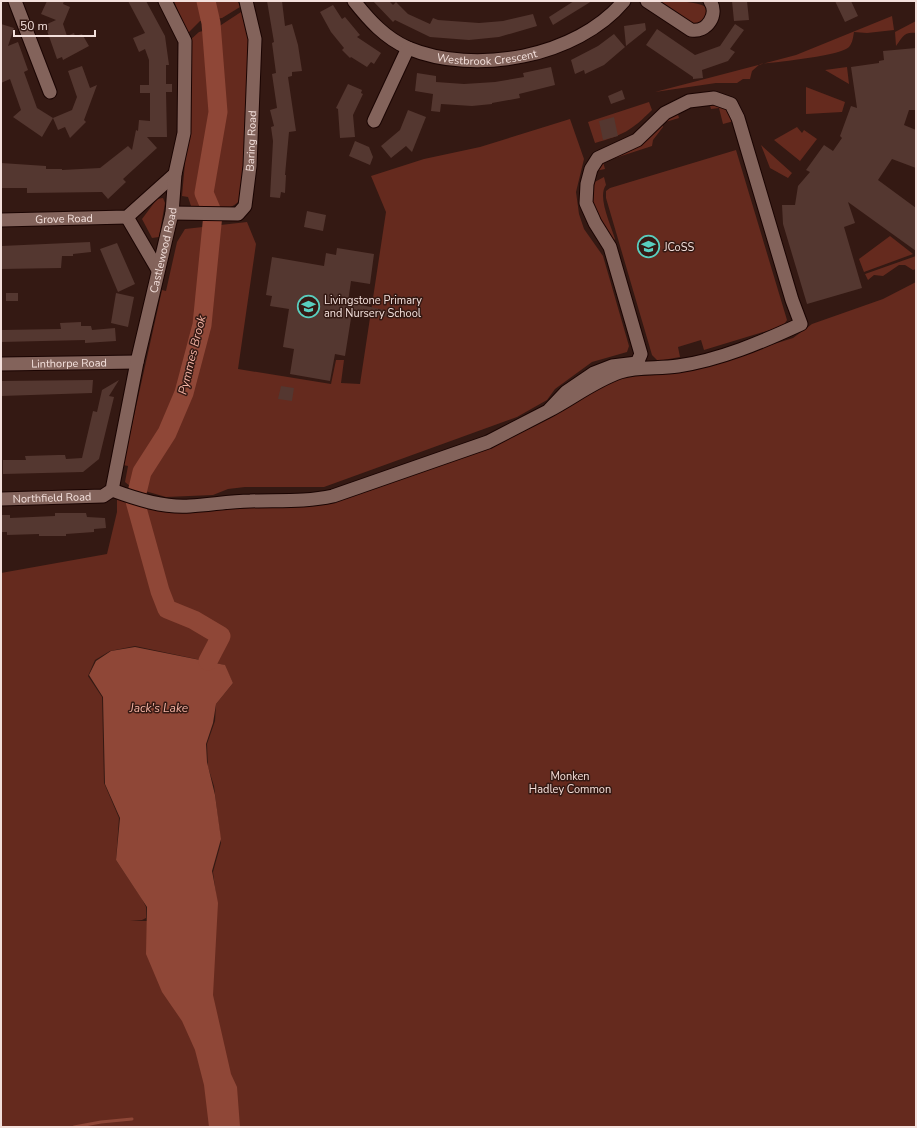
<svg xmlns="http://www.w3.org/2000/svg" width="917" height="1128" font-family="'Nunito Sans',sans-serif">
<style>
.green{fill:#652a1e;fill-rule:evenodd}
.water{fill:#8f4737}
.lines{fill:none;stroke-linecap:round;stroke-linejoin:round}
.stream{stroke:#8f4737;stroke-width:3}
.river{stroke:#8f4737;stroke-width:19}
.building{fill:#543730}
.street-casing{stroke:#1a0402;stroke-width:15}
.street{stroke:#83635b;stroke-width:13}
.labels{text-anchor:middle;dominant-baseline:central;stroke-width:3;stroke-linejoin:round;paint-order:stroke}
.street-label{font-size:11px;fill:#f3e0dc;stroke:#341913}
.poi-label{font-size:11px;fill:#f3e0dc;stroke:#341913;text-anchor:start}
.park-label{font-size:11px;fill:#f5ded9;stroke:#341913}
.water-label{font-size:12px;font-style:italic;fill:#f3b2a3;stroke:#341913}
</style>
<rect width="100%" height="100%" fill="#341913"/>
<!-- green -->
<path class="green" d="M 174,1 L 238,1 L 240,7 L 222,18 L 200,21 L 187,34 Z
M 656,1 C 670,1 702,0 709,10 L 701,25 L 695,25 Z
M 241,12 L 245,14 L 250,46 L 243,195 C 241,197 239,201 237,203 C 228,212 202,210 191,206 L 188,197 L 182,196 L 192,84 L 189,41 L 199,32 L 218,27 Z
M 892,16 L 894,30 L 867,33 L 854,32 C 853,37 853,42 849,47 C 841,56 776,62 760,64 L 752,71 L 750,79 L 743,79 L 737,83 L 716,83 L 655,92 L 796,55 Z
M 916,21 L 916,33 C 904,31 902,38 896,46 L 895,32 Z
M 847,67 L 849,84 L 825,70 Z
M 806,87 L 845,102 L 842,112 L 806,114 Z
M 649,102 L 652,110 C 631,131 623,135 595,143 L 588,122 Z
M 699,102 C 717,102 728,101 734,121 L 723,124 L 719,108 L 711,109 L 709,102 L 677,111 L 679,118 L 662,123 L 663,127 L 653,140 L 652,146 L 603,162 L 605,169 L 595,171 C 604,151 622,155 639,145 C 649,138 656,126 665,118 C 674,110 688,105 699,102 Z
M 570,119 L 584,159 L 576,192 L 579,214 L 584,229 L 603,256 L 629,346 L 627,352 L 592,362 L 555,389 L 547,400 L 517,417 L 324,487 L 245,487 L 228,489 L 213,495 L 166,497 L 131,487 L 125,482 L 128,466 L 123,465 L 162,290 L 166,291 L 177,242 L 185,229 L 247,222 L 256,244 L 238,369 L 331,384 L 336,360 L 344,360 L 341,383 L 360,384 L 386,212 L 371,176 L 424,159 L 480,147 Z
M 797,127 L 802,133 L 804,130 L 817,139 L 800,161 L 774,140 Z
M 761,145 L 792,173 L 788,178 L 770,168 Z
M 736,150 L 787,320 L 783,326 L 704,350 L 701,340 L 678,347 L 680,357 L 658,361 L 652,355 L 606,198 L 606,191 L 610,188 Z
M 604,177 L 606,185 C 597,197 611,225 615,239 L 612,243 L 589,202 L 591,184 Z
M 163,198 L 165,203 L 159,237 L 152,238 L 142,219 L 157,199 Z
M 890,236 L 913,254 L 864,272 L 859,259 Z
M 916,256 L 916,269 L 913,270 L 905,265 L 899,265 L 883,276 L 874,275 L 868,280 L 865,274 Z
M 916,282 L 916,1127 L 1,1127 L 1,573 L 107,554 L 117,512 L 117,492 L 131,497 L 243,505 L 327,504 L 515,436 L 585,396 L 599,385 L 629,376 L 656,375 L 729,358 L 793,338 L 812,324 L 883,299 ZM 135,646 L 224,665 L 233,683 L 216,704 L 215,721 L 207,744 L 208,767 L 214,786 L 221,843 L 213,872 L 217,903 L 166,930 L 147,921 L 130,921 L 142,920 L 146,918 L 146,907 L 142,899 L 116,860 L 119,818 L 104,783 L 102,697 L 88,676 L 95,660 L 110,651 Z"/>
<!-- water -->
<path class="water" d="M 135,647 L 225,665 L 233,683 L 216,704 L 213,723 L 206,744 L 207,762 L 215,795 L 221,839 L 212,871 L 218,903 L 213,995 L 231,1074 L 237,1087 L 240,1127 L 209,1127 L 204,1085 L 195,1050 L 182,1021 L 162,992 L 146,954 L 147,907 L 116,860 L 120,818 L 105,784 L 103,697 L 89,675 L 96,661 L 111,651 Z"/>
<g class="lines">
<!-- stream -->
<path class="stream" d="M 74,1127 L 101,1122 L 132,1119"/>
<!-- river -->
<path class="river" d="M 206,1 L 211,23 L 218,112 L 204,193 L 213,214 L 202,325 L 184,393 L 167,433 L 142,472 L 135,501 L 160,591 L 167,609 L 194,620 L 221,636 L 208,661"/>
</g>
<!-- building -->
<path class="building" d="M 47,1 L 64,1 L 63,4 L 70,7 L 63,24 L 67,36 L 74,33 L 75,36 L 82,34 L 89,46 L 63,60 L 62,57 L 57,59 L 45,25 L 56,20 L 41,14 Z
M 128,1 L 146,1 L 165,36 L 169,65 L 166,65 L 166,84 L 172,84 L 172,92 L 166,92 L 167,137 L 147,137 L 157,148 L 123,179 L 126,182 L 108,199 L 102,192 L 27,193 L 27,188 L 1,188 L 1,163 L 46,166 L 46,169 L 62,169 L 62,170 L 100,168 L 128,146 L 132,150 L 136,130 L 138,131 L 139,120 L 150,121 L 150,93 L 140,93 L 140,85 L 149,85 L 149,60 L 145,49 L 139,52 L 133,38 L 145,33 Z
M 267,1 L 282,1 L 285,26 L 292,24 L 298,45 L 302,71 L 292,72 L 292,76 L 288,77 L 296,131 L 289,132 L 285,175 L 286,175 L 285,193 L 281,192 L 280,198 L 270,197 L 273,141 L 271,127 L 274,126 L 270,110 L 277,108 L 272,74 L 276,73 L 272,43 L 274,42 Z
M 373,1 L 389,1 L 393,5 L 396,2 L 408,14 L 430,24 L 433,18 L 438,20 L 479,23 L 503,21 L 533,14 L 537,26 L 499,37 L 469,40 L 430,37 L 395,20 L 393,22 Z
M 574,1 L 592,1 L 553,25 L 549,17 Z
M 732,1 L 747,1 L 749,20 L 734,21 Z
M 835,1 L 851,1 L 858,16 L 845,22 Z
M 333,5 L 342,19 L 345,17 L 360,35 L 357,37 L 381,53 L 374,64 L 371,62 L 367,67 L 351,57 L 350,58 L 342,50 L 344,48 L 331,32 L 320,12 Z
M 645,23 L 646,30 L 626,46 L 624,26 Z
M 1,24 L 14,28 L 8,46 L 18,42 L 28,70 L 24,72 L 37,108 L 53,118 L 72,110 L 77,97 L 68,71 L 82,66 L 90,88 L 97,85 L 84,120 L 86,122 L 70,138 L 65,127 L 58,130 L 53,118 L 42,137 L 13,117 L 21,110 L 10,79 L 1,83 Z
M 735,24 L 744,30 L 730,49 L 735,52 L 728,61 L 702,70 L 703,78 L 693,79 L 693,77 L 646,45 L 657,29 L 695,55 L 720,46 Z
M 614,34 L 625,47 L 604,65 L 585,74 L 584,70 L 575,74 L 571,60 L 598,46 Z
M 916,48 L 916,110 L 909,110 L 904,125 L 916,130 L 916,168 L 892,159 L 878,180 L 916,208 L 916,251 L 848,202 L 855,223 L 844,227 L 862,288 L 807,304 L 783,224 L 782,205 L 795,205 L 798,186 L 810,172 L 806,170 L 824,145 L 833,151 L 842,138 L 840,136 L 851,106 L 857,108 L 851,67 L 879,63 L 879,61 L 884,60 L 883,51 Z
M 551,67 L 555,85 L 519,94 L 520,98 L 492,103 L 492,104 L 472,106 L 441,104 L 440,112 L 431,111 L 433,94 L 415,91 L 417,73 L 436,76 L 436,82 L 464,84 L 495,82 L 524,77 L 523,73 Z
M 348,84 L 362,90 L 361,93 L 363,94 L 353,115 L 355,137 L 340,138 L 338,109 L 336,108 Z
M 622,90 L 625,99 L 611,104 L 608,96 Z
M 408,110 L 426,117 L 412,152 L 406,146 L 391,158 L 381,146 L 400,130 Z
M 614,117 L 618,136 L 603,140 L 599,121 Z
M 355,141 L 369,147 L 373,157 L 370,165 L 349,156 Z
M 307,211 L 326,215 L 323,231 L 304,227 Z
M 90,242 L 91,252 L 73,254 L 73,256 L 62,256 L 61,268 L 1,269 L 1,246 Z
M 117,243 L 135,284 L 118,292 L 100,249 Z
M 337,248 L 374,254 L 370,284 L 351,281 L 348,302 L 389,311 L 388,317 L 352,312 L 345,356 L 335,354 L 330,381 L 290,374 L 294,349 L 283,347 L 289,309 L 270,306 L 272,296 L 266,295 L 272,257 L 324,266 L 326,253 L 336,255 Z
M 6,293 L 18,293 L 18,301 L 6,301 Z
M 116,293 L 134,297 L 128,327 L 111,323 Z
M 81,322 L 81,326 L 91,326 L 92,330 L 115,328 L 116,341 L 85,343 L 85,340 L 1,342 L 1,330 L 61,329 L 60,323 Z
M 93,380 L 92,393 L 1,396 L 1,381 Z
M 119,380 L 109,396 L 114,397 L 99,459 L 83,472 L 3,474 L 3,460 L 26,460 L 25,456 L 58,455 L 65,455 L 66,459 L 82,458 L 93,411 L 97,412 L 102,390 Z
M 281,386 L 294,388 L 292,401 L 278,399 Z
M 55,513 L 86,513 L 87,517 L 105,518 L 106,528 L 94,529 L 94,532 L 66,534 L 66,536 L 39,536 L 39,534 L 7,535 L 7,532 L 1,532 L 1,515 L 10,515 L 10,518 L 55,516 Z"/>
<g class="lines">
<defs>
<g id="street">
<path d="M 15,1 L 50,92"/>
<path id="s1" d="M 354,1 C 369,20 385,38 408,48 C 475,76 577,57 624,1"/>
<path d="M 647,1 L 691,30 C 707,33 719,14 710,1"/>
<path d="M 374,121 L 408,48"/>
<path id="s2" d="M 172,213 L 238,214 L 245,206 L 250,166 L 255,39 L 246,1"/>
<path d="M 127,217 L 158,270"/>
<path id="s3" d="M 1,220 L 127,217 L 175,174"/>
<path id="s4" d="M 1,364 L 137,362"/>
<path d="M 112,490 C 136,499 164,508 190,506 C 210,505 230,501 250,501 C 278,500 306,502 333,496 L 488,442 L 548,411 L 566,392 L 594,373 L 612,366 L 637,363 L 641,354 L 610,247 L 595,223 L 586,203 L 587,184 L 591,169 L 598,158 L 637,140 L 665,113 L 689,101 L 714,98 L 731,104 L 738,118 L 792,300 L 801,324 C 762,342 720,360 678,366 C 659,369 638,366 620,372 C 594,381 573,398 548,411"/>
<path id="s5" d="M 1,499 L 103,496 L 112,490 L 137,362 L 172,213 L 175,174 L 184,133 L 185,41 L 165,1"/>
</g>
</defs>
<!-- street casing -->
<use href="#street" class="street-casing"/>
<!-- street -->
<use href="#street" class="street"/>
</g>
<!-- icons -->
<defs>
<symbol id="school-ring" viewBox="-11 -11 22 22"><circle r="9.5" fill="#341913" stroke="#59cebe" stroke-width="1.5"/><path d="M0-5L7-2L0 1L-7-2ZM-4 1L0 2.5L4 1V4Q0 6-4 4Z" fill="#59cebe"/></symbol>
</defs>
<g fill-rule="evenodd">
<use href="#school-ring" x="636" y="234" width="25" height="25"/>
<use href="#school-ring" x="296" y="294" width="25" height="25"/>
</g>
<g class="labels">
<!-- street labels -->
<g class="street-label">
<text stroke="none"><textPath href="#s1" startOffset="153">Westbrook Crescent</textPath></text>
<text stroke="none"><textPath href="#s2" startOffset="142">Baring Road</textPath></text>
<text stroke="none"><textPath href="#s3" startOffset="63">Grove Road</textPath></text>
<text stroke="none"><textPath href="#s5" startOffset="358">Castlewood Road</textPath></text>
<text stroke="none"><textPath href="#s4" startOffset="68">Linthorpe Road</textPath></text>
<text stroke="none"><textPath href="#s5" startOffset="51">Northfield Road</textPath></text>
</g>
<!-- poi labels -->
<g class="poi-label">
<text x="664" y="247">JCoSS</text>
<text x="324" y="300">Livingstone Primary<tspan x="324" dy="13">and Nursery School</tspan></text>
</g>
<!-- park labels -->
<g class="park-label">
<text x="570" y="776">Monken<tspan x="570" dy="13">Hadley Common</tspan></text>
</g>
<!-- water labels -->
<g class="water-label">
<text transform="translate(192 355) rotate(-76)">Pymmes Brook</text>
<text x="159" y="708">Jack's Lake</text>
</g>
</g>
<!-- border -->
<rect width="917" height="1128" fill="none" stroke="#f3e0dc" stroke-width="4"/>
<!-- scale -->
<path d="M14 30v6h81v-6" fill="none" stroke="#f3e0dc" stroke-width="2"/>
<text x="20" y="30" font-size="12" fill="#f3e0dc" stroke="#341913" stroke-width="3" paint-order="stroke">50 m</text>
</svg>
